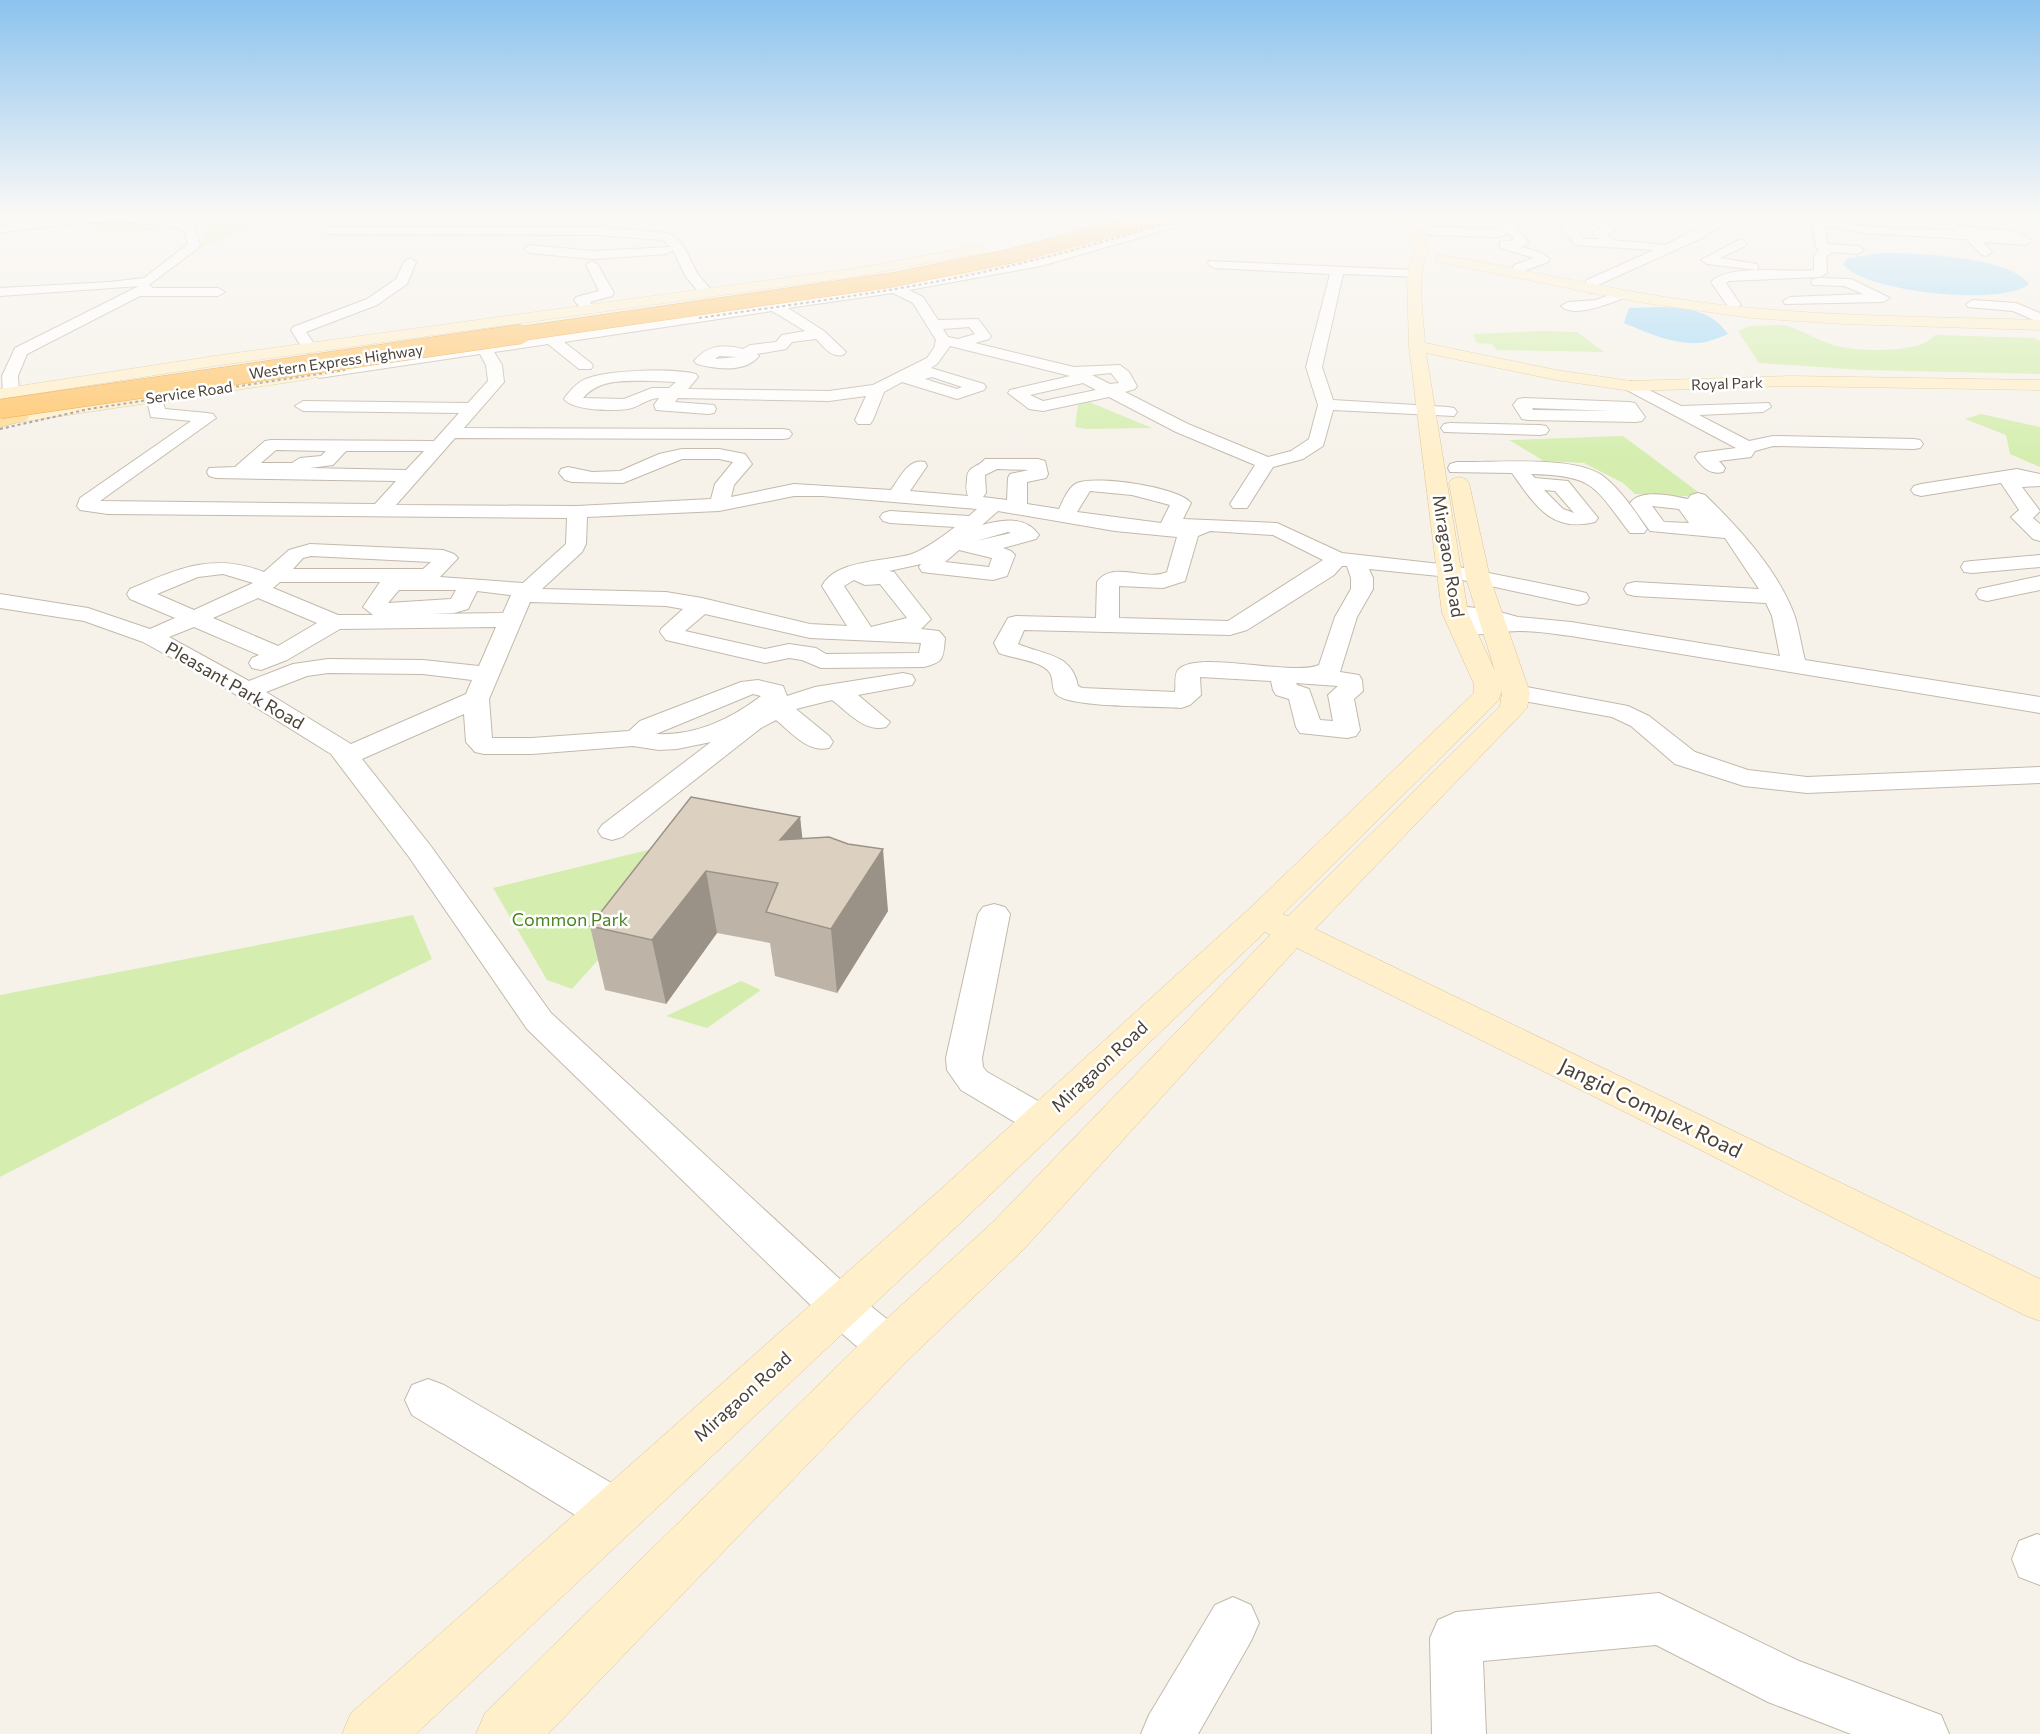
<svg xmlns="http://www.w3.org/2000/svg" width="2040" height="1734" font-family="Commissioner,sans-serif">
<style>
.green{fill:#d5eeb0}
.water{fill:#a2d9f7}
.lines{fill:none;stroke-linecap:round;stroke-linejoin:round}
.street-casing{stroke:#c3b9ab;stroke-width:2}
.secondary-casing{stroke:#dac496;stroke-width:1}
.primary-casing{stroke:#efbc5f;stroke-width:1}
.highway-casing{stroke:#ec9c2f;stroke-width:1}
.street{fill:#fff;fill-rule:evenodd}
.secondary{fill:#fff0cb;fill-rule:evenodd}
.primary{fill:#ffdd9a;fill-rule:evenodd}
.highway{fill:#ffc66c;fill-rule:evenodd}
.rail{stroke:#999;stroke-width:2;stroke-dasharray:3 3;stroke-linecap:butt}
.highway-bridge-far1-casing{stroke:#ec9c2f;stroke-width:15;stroke-linecap:butt}
.highway-bridge-casing{stroke:#ec9c2f;stroke-width:20;stroke-linecap:butt}
.highway-bridge-far1{stroke:#ffc66c;stroke-width:14}
.highway-bridge{stroke:#ffc66c;stroke-width:19}
.wall{fill:#bdb3a6}
.shaded-wall{fill:#9a9287}
.building{fill:#dcd0c1;stroke:#9a9287;stroke-width:1.5}
.labels{text-anchor:middle;dominant-baseline:central;stroke-width:5;stroke-linejoin:round;paint-order:stroke}
.far-street-label{font-size:15px;fill:#4b4237;stroke:#fff}
.street-label{font-size:18px;fill:#4b4237;stroke:#fff}
.park-label{font-size:18px;fill:#4d8423;stroke:#fff}
.near-street-label{font-size:21px;fill:#4b4237;stroke:#fff}
</style>
<rect width="100%" height="100%" fill="#f6f2ea"/>
<!-- green -->
<path class="green" d="M 153,215 L 282,215 L 200,248 L 209,225 Z
M 102,219 L 122,220 L 162,231 L 111,233 L 91,230 Z
M 1784,325 C 1803,330 1821,343 1841,347 C 1863,351 1920,354 1935,335 L 2034,338 L 2040,341 L 2040,374 L 1862,370 L 1759,363 L 1738,331 L 1750,326 Z
M 1540,331 L 1577,332 L 1604,352 L 1497,350 L 1492,344 L 1477,343 L 1473,334 Z
M 1089,402 L 1152,428 L 1087,429 L 1075,427 L 1078,405 Z
M 1981,414 L 2040,427 L 2040,467 L 2010,454 L 2006,435 L 1965,419 Z
M 1623,436 L 1705,497 L 1635,494 L 1623,483 L 1584,463 L 1544,461 L 1509,440 Z
M 664,846 L 617,939 L 572,989 L 547,980 L 493,888 Z
M 413,915 L 432,959 L 240,1053 L 0,1177 L 0,995 Z
M 741,981 L 761,990 L 707,1028 L 666,1016 Z"/>
<!-- water -->
<path class="water" d="M 1881,253 C 1914,253 2010,256 2029,284 C 2003,307 1863,292 1843,264 L 1848,258 Z
M 1662,307 C 1690,309 1711,310 1728,334 C 1721,337 1713,340 1706,342 C 1678,347 1648,333 1624,323 L 1629,308 Z"/>
<g class="lines">
<defs>
<path id="street" d="M 103,215 C 132,215 170,212 195,227 L 200,245 L 198,248 L 149,285 L 153,288 L 218,288 L 225,292 L 218,296 L 140,296 L 27,354 L 18,376 L 19,393 L 17,396 L 5,396 L 3,393 L 2,376 L 15,348 L 139,286 L 0,296 L 0,288 L 110,282 L 144,278 L 188,244 L 185,232 L 180,228 C 119,217 60,224 0,233 L 0,225 Z
M 1092,215 L 1106,215 L 1085,228 L 1077,228 L 1077,224 Z
M 1194,215 L 1213,215 L 1211,217 L 1041,266 L 909,290 L 923,297 L 938,320 L 978,319 L 991,336 L 989,339 L 975,343 L 1074,367 L 1120,365 L 1129,372 L 1137,386 L 1135,389 L 1125,392 L 1188,424 L 1268,457 L 1291,451 L 1309,439 L 1318,405 L 1306,367 L 1330,274 L 1214,268 L 1208,264 L 1209,261 L 1414,270 L 1421,274 L 1419,277 L 1343,274 L 1322,367 L 1333,400 L 1448,407 L 1454,408 L 1457,412 L 1454,416 L 1333,410 L 1323,446 L 1303,459 L 1273,467 L 1247,508 L 1233,508 L 1230,504 L 1255,465 L 1176,432 L 1109,397 L 1043,411 L 1029,409 L 1008,393 L 1010,390 L 1070,376 L 950,346 L 937,364 L 931,368 L 984,384 L 986,387 L 984,390 L 957,399 L 902,382 L 884,392 L 873,420 L 870,424 L 858,424 L 855,420 L 866,396 L 829,401 L 678,398 L 675,402 L 714,405 L 716,409 L 714,413 L 708,414 L 656,410 L 654,405 L 659,398 C 648,398 639,407 628,409 C 613,411 573,411 564,399 C 568,393 574,386 580,382 C 599,369 673,368 696,374 L 698,377 L 688,389 L 829,391 L 873,385 L 927,358 L 934,348 L 936,340 L 913,303 L 893,293 L 788,308 L 824,331 L 843,349 L 846,352 L 843,355 C 831,358 824,347 816,339 L 792,342 L 786,349 L 757,354 L 759,356 C 745,373 716,369 697,364 L 694,361 C 707,345 724,344 743,349 L 750,345 L 776,342 L 782,335 L 805,331 L 772,311 L 564,342 L 591,363 L 593,366 L 591,369 L 579,369 L 548,344 L 494,352 L 502,365 L 504,382 L 464,428 L 783,429 L 789,430 L 792,434 L 789,438 L 783,439 L 455,438 L 396,505 L 577,506 L 711,499 L 715,484 L 733,462 L 719,459 L 682,459 L 623,483 L 572,482 L 565,480 L 559,473 L 561,469 L 568,467 L 592,472 L 620,471 L 659,454 L 682,449 L 719,449 L 745,454 L 752,464 L 734,485 L 731,497 L 794,484 L 891,490 C 900,478 908,458 925,462 L 927,466 L 910,491 L 968,496 C 966,491 966,487 967,480 C 967,465 977,469 985,459 L 1038,459 L 1045,461 L 1048,474 L 1046,478 L 1027,482 L 1027,504 L 1059,509 C 1063,501 1068,487 1077,483 C 1096,475 1179,487 1191,503 L 1183,519 L 1277,523 L 1342,553 L 1449,565 L 1578,591 L 1586,593 L 1589,598 L 1586,603 L 1578,605 L 1449,577 L 1369,569 L 1373,578 L 1373,589 L 1357,617 L 1340,672 L 1359,675 L 1362,680 L 1363,691 L 1354,699 L 1360,730 L 1356,736 L 1347,738 L 1300,733 L 1296,727 L 1289,699 L 1276,695 L 1273,690 L 1271,681 L 1200,677 L 1201,695 L 1190,705 L 1181,708 C 1158,706 1072,708 1057,695 C 1051,690 1054,680 1050,673 C 1041,660 1013,659 999,653 L 994,643 L 1008,618 L 1016,616 L 1096,618 L 1097,582 C 1112,560 1146,582 1167,572 L 1177,537 L 1115,531 L 998,511 L 982,525 C 1002,520 1025,515 1039,535 L 1036,539 L 1003,548 L 1011,551 L 1015,555 L 1007,576 L 993,580 L 930,573 L 922,572 L 919,567 L 921,564 L 889,571 L 894,572 L 931,619 L 921,629 L 939,631 L 945,638 C 943,657 945,662 924,667 L 821,668 L 802,660 L 789,658 L 765,663 L 666,640 L 660,632 L 661,629 L 683,609 L 666,606 L 530,602 L 489,699 L 492,738 L 532,738 L 629,731 L 640,721 L 741,682 L 758,680 L 783,686 L 787,696 L 815,687 L 903,673 L 912,675 L 915,680 L 912,685 L 858,695 L 890,722 L 886,727 C 865,733 848,712 832,700 L 796,709 L 829,736 L 833,742 L 829,748 C 808,753 792,733 776,720 L 761,728 L 622,837 L 612,840 L 602,837 L 598,831 L 602,825 L 711,742 L 677,749 L 659,750 L 633,746 L 532,754 L 484,754 L 475,752 L 466,742 L 464,714 L 362,759 L 430,845 L 551,1013 L 856,1294 L 904,1333 L 911,1347 L 904,1361 L 889,1366 L 874,1361 L 826,1320 L 527,1029 L 409,857 L 331,754 L 217,683 L 143,642 L 84,621 L 0,608 L 0,594 L 88,608 L 150,629 L 175,618 L 130,599 L 127,594 L 130,589 C 178,569 212,552 264,572 L 289,550 L 310,544 L 443,550 L 454,554 L 458,558 L 440,577 L 523,583 L 566,544 L 567,518 L 108,514 L 80,510 L 77,506 L 80,498 L 191,421 L 151,417 L 146,397 L 148,393 L 160,393 L 165,409 L 207,413 L 213,414 L 216,418 L 100,501 L 375,504 L 396,481 L 216,478 L 209,476 L 207,472 L 209,468 L 235,467 L 265,441 L 271,440 L 434,441 L 459,413 L 303,411 L 295,406 L 303,401 L 468,403 L 488,381 L 486,365 L 480,354 L 319,378 L 311,373 L 313,370 L 475,346 L 477,341 L 482,339 L 489,343 L 881,286 L 882,282 L 887,281 L 896,284 L 919,281 L 1039,258 ZM 969,327 L 975,334 L 958,339 L 948,337 L 943,329 ZM 719,356 L 738,357 L 715,359 ZM 1111,373 L 1119,383 L 1110,384 L 1092,375 ZM 932,377 L 962,387 L 957,389 L 925,379 ZM 652,381 L 676,382 L 669,388 L 652,388 L 624,399 L 583,398 C 600,378 627,381 652,381 ZM 1083,383 L 1096,390 L 1043,401 L 1030,395 ZM 276,450 L 326,451 L 321,456 L 300,458 L 292,463 L 261,463 ZM 346,451 L 424,451 L 406,470 L 310,468 L 333,465 ZM 997,469 L 1029,470 L 1010,474 L 1008,478 L 1007,500 L 983,497 L 986,493 L 985,475 ZM 1090,491 L 1132,495 L 1170,505 L 1161,523 L 1077,512 ZM 794,496 L 822,496 L 977,509 L 969,516 L 890,511 L 883,513 L 880,517 L 883,521 L 890,523 L 955,527 C 942,537 927,548 912,554 C 886,562 836,559 822,586 L 847,626 L 810,624 L 702,598 L 666,592 L 542,589 L 582,552 L 586,544 L 587,517 L 719,511 ZM 1210,531 L 1273,535 L 1323,560 L 1228,621 L 1119,618 L 1119,586 L 1163,588 L 1185,581 L 1198,536 ZM 1008,532 L 1011,533 L 976,541 ZM 959,550 L 992,558 L 989,567 L 945,562 ZM 311,556 L 431,562 L 423,569 L 293,569 L 303,558 ZM 1342,566 L 1347,566 L 1351,578 L 1351,589 L 1335,617 L 1319,665 C 1291,677 1196,649 1178,670 C 1174,675 1176,686 1175,692 L 1082,688 L 1078,686 C 1072,653 1043,655 1018,644 L 1024,630 L 1230,635 L 1247,630 L 1334,575 ZM 223,574 L 253,583 L 194,610 L 157,594 L 198,577 ZM 854,580 L 865,585 L 880,584 L 907,618 L 871,627 L 844,586 ZM 280,582 L 380,582 L 363,607 L 373,615 L 338,615 L 273,588 ZM 399,590 L 456,590 L 451,599 L 388,603 ZM 477,591 L 511,595 L 503,613 L 431,614 L 454,613 L 468,609 ZM 258,598 L 317,623 L 278,646 L 213,618 ZM 705,614 L 810,638 L 921,643 L 919,653 L 826,654 L 816,648 L 789,644 L 765,649 L 685,631 ZM 194,627 L 259,655 L 252,658 L 249,663 L 252,668 L 261,670 L 287,660 L 340,629 L 496,627 L 479,666 L 423,660 L 328,659 L 293,664 L 249,681 L 169,637 ZM 328,673 L 423,674 L 472,680 L 466,694 L 351,744 L 266,692 L 307,676 ZM 1296,683 L 1338,686 L 1328,695 L 1333,721 L 1320,720 L 1309,689 L 1297,685 ZM 753,694 L 761,696 C 731,719 695,736 656,734 Z
M 1553,215 L 1565,215 L 1583,239 L 1600,239 L 1591,232 L 1600,228 L 1585,215 L 1598,215 L 1615,230 L 1607,234 L 1612,240 L 1665,245 L 1726,215 L 1740,215 L 1702,238 L 1598,285 L 1595,292 L 1590,293 L 1583,289 L 1587,280 L 1654,250 L 1575,245 Z
M 1796,215 C 1820,215 1841,223 1865,226 C 1894,229 1923,228 1953,231 L 1958,226 L 2018,232 L 2032,241 L 2026,245 L 1983,242 L 1992,252 L 1986,256 L 1982,255 L 1966,239 L 1864,233 L 1825,226 L 1828,244 L 1858,246 L 1864,250 L 1858,254 L 1832,252 L 1826,257 L 1827,273 L 1820,277 L 1729,281 L 1726,283 L 1741,305 L 1734,309 L 1729,308 L 1711,282 C 1729,263 1788,273 1814,270 L 1814,256 L 1819,250 L 1816,247 L 1812,222 Z
M 1500,217 L 1515,226 L 1529,243 L 1521,247 L 1540,252 L 1550,259 L 1548,262 L 1524,271 L 1514,271 L 1513,268 L 1514,265 L 1534,258 L 1500,248 L 1500,242 L 1514,240 L 1509,233 L 1499,237 L 1429,235 L 1423,231 L 1429,227 L 1497,229 L 1503,227 L 1494,220 Z
M 330,227 L 598,227 L 667,233 C 685,239 689,261 698,274 C 703,281 709,287 714,293 L 712,296 L 702,296 L 686,277 L 673,250 L 667,254 L 593,259 L 530,253 L 524,249 L 530,245 L 593,251 L 670,247 L 663,240 L 598,235 L 326,234 L 324,231 Z
M 1741,239 L 1747,243 L 1745,246 L 1720,258 L 1757,264 L 1758,267 L 1757,270 L 1707,264 L 1701,260 Z
M 410,258 L 416,262 L 407,284 L 377,305 L 306,332 L 317,348 L 309,353 L 304,351 L 291,330 L 293,327 L 367,299 L 396,279 L 404,262 Z
M 592,261 L 598,265 L 614,293 L 612,296 L 590,302 L 595,308 L 588,312 L 583,311 L 574,300 L 576,297 L 599,291 L 586,265 Z
M 1818,278 L 1851,279 L 1890,298 L 1883,302 L 1785,304 L 1783,301 L 1790,297 L 1863,294 L 1844,286 L 1813,285 L 1811,282 L 1813,279 Z
M 1621,290 L 1626,291 L 1628,294 L 1626,297 C 1611,303 1574,319 1561,306 L 1568,302 L 1596,300 Z
M 1973,300 L 2016,303 L 2040,313 L 2040,323 L 2013,311 L 1968,307 L 1966,304 Z
M 1631,381 L 1681,406 L 1769,403 L 1771,407 L 1763,412 L 1699,415 L 1749,441 L 1773,436 L 1914,439 L 1920,440 L 1923,444 L 1920,448 L 1914,449 L 1773,446 L 1755,451 L 1751,457 L 1719,461 L 1725,468 L 1723,472 C 1710,475 1702,467 1695,457 L 1698,453 L 1736,448 L 1625,389 L 1623,386 L 1625,383 Z
M 1524,398 L 1629,402 L 1635,403 L 1645,417 L 1642,421 L 1636,422 L 1528,420 L 1522,419 L 1513,405 L 1518,399 ZM 1532,408 L 1612,411 L 1533,410 Z
M 1450,423 L 1540,425 L 1546,426 L 1549,430 L 1546,434 L 1540,435 L 1444,432 L 1441,428 L 1444,424 Z
M 1457,462 C 1493,463 1574,455 1603,476 C 1620,489 1635,511 1647,529 L 1644,533 L 1630,533 C 1593,485 1595,476 1531,474 L 1535,478 L 1568,481 L 1598,518 L 1595,522 C 1551,533 1535,505 1512,473 L 1450,472 L 1448,468 L 1450,464 ZM 1544,490 L 1555,491 L 1574,513 L 1563,509 Z
M 2017,469 L 2040,474 L 2040,486 L 2022,487 L 2040,511 L 2033,518 L 2040,524 L 2040,541 L 2033,539 L 2011,517 L 2019,510 L 2001,483 L 1921,496 L 1914,494 L 1911,490 L 1914,486 L 1921,484 Z
M 1698,493 L 1705,495 C 1739,528 1777,569 1794,614 C 1799,628 1801,645 1805,660 L 2040,697 L 2040,713 L 1571,636 C 1554,634 1536,631 1519,631 C 1496,631 1478,638 1453,632 L 1449,627 L 1453,622 L 1460,620 L 1447,618 L 1444,613 L 1447,608 L 1455,606 L 1489,609 L 1518,617 L 1571,622 L 1780,656 L 1772,616 L 1766,603 L 1635,596 L 1627,594 L 1624,589 L 1627,584 L 1635,582 L 1759,589 L 1725,538 L 1650,531 L 1630,503 C 1641,488 1673,496 1688,499 L 1691,495 ZM 1652,506 L 1679,509 L 1689,523 L 1664,522 Z
M 2040,555 L 2040,567 L 1972,573 L 1964,572 L 1961,567 L 1964,562 L 1972,561 Z
M 2040,576 L 2040,590 L 1987,601 L 1979,599 L 1976,594 L 1979,589 Z
M 1516,685 L 1628,706 L 1649,716 L 1695,752 L 1748,770 L 1807,777 L 2040,767 L 2040,783 L 1807,793 L 1744,786 L 1675,764 L 1631,726 L 1612,717 L 1507,698 L 1503,693 L 1507,688 Z
M 994,904 L 1005,907 L 1010,914 L 982,1058 L 983,1067 L 987,1072 L 1054,1110 L 1060,1120 L 1054,1130 L 1041,1134 L 1028,1130 L 961,1090 L 947,1070 L 946,1058 L 978,914 L 983,907 Z
M 428,1379 L 444,1385 L 632,1495 L 639,1512 L 632,1529 L 615,1536 L 598,1529 L 412,1415 L 405,1400 L 412,1385 Z
M 2037,1534 L 2040,1535 L 2040,1585 L 2019,1577 L 2012,1559 L 2019,1541 Z
M 1659,1593 L 1799,1661 L 1941,1715 L 1949,1734 L 1851,1734 L 1768,1702 L 1656,1645 L 1483,1661 L 1486,1734 L 1432,1734 L 1430,1638 L 1438,1620 L 1456,1612 Z
M 1233,1597 L 1251,1605 L 1259,1623 L 1251,1641 L 1198,1734 L 1141,1734 L 1149,1715 L 1215,1605 Z"/>
<path id="secondary" d="M 1178,215 L 1198,215 L 1196,218 L 1068,254 L 951,278 L 944,274 L 951,270 L 1066,246 Z
M 1390,215 C 1416,215 1419,232 1429,253 C 1415,267 1424,322 1425,343 L 1556,370 L 1631,381 L 1790,376 L 2040,380 L 2040,390 L 1790,386 L 1631,391 L 1556,380 L 1426,353 L 1468,613 L 1495,671 L 1466,578 L 1449,483 L 1452,479 L 1459,477 L 1466,479 L 1469,483 L 1490,578 L 1530,693 L 1527,708 L 1315,929 L 2040,1279 L 2040,1321 L 2024,1315 L 1683,1141 L 1297,948 L 1025,1248 L 906,1362 L 548,1734 L 476,1734 L 485,1713 L 872,1332 L 993,1222 L 1270,935 L 1265,932 L 971,1213 L 416,1734 L 342,1734 L 351,1713 L 941,1189 L 1249,909 L 1474,693 L 1474,684 L 1442,613 L 1409,347 L 1407,274 L 1412,257 L 1416,254 L 1403,228 ZM 1502,691 L 1502,693 L 1500,706 L 1288,916 L 1283,914 L 1498,701 Z
M 1959,215 L 1986,215 C 1980,221 1965,221 1959,215 Z
M 977,246 L 982,247 L 984,250 L 982,253 L 858,276 L 221,365 L 0,399 L 0,389 L 221,355 L 858,268 Z
M 1442,255 C 1545,273 1648,299 1752,308 C 1848,317 1944,317 2040,320 L 2040,330 L 1843,324 L 1751,318 L 1638,302 L 1437,262 L 1435,259 L 1437,256 Z
M 354,359 L 360,360 L 363,364 L 360,368 L 304,380 L 0,425 L 0,413 L 304,370 Z"/>
<path id="primary" d="M 20,410 L 27,412 L 29,416 L 27,420 L 0,427 L 0,415 Z"/>
<path id="highway" d="M 1151,215 L 1171,215 L 1155,222 L 1147,222 L 1145,219 Z"/>
</defs>
<!-- street casing -->
<use href="#street" class="street-casing"/>
<!-- secondary casing -->
<use href="#secondary" class="secondary-casing"/>
<!-- primary casing -->
<use href="#primary" class="primary-casing"/>
<!-- highway casing -->
<use href="#highway" class="highway-casing"/>
<!-- street -->
<use href="#street" class="street"/>
<!-- secondary -->
<use href="#secondary" class="secondary"/>
<!-- primary -->
<use href="#primary" class="primary"/>
<!-- highway -->
<use href="#highway" class="highway"/>
<!-- rail -->
<path class="rail" d="M 699,318 C 788,305 877,294 965,276 C 1041,260 1116,239 1190,215
M 0,429 L 89,409 L 345,370"/>
<defs>
<path id="highway-bridge-far1" d="M 511,335 L 892,280 L 1011,256 L 1151,219"/>
<path id="highway-bridge" d="M 0,409 L 521,334"/>
</defs>
<!-- highway-bridge-far1 casing -->
<use href="#highway-bridge-far1" class="highway-bridge-far1-casing"/>
<!-- highway-bridge casing -->
<use href="#highway-bridge" class="highway-bridge-casing"/>
<!-- highway-bridge-far1 -->
<use href="#highway-bridge-far1" class="highway-bridge-far1"/>
<!-- highway-bridge -->
<use href="#highway-bridge" class="highway-bridge"/>
</g>
<!-- wall -->
<path class="wall" d="M 800,817 L 802,839 L 888,911 L 837,993 L 775,976 L 770,943 L 717,933 L 666,1004 L 605,990 L 590,926 Z"/>
<!-- shaded-wall -->
<path class="shaded-wall" d="M 800,817 L 807,878 L 780,840 Z
M 883,849 L 888,911 L 837,993 L 831,929 Z
M 706,871 L 717,933 L 666,1004 L 652,940 Z"/>
<!-- building -->
<path class="building" d="M 691,797 L 800,817 L 780,840 L 829,837 L 848,844 L 883,849 L 831,929 L 766,912 L 778,883 L 706,871 L 652,940 L 590,926 Z"/>
<!-- sky -->
<linearGradient id="sky" x2="0" y2="1"><stop stop-color="#8cc3ee"/><stop offset="0.47" stop-color="#fbf9f6"/><stop offset="1" stop-color="#fbf9f6" stop-opacity="0"/></linearGradient>
<rect width="2040" height="458" fill="url(#sky)"/>
<g class="labels">
<!-- far-street labels -->
<g class="far-street-label">
<text transform="translate(336 361) rotate(-8)">Western Express Highway</text>
<text transform="translate(1727 383) rotate(-2)">Royal Park</text>
<text transform="translate(189 392) rotate(-8)">Service Road</text>
</g>
<!-- street labels -->
<g class="street-label">
<text transform="translate(1449 556) rotate(81)">Miragaon Road</text>
<text transform="translate(235 685) rotate(30)">Pleasant Park Road</text>
<text transform="translate(1099 1066) rotate(-43)">Miragaon Road</text>
<text transform="translate(742 1396) rotate(-42)">Miragaon Road</text>
</g>
<!-- park labels -->
<g class="park-label">
<text x="570" y="919">Common Park</text>
</g>
<!-- near-street labels -->
<g class="near-street-label">
<text transform="translate(1651 1107) rotate(26)">Jangid Complex Road</text>
</g>
</g>
</svg>
